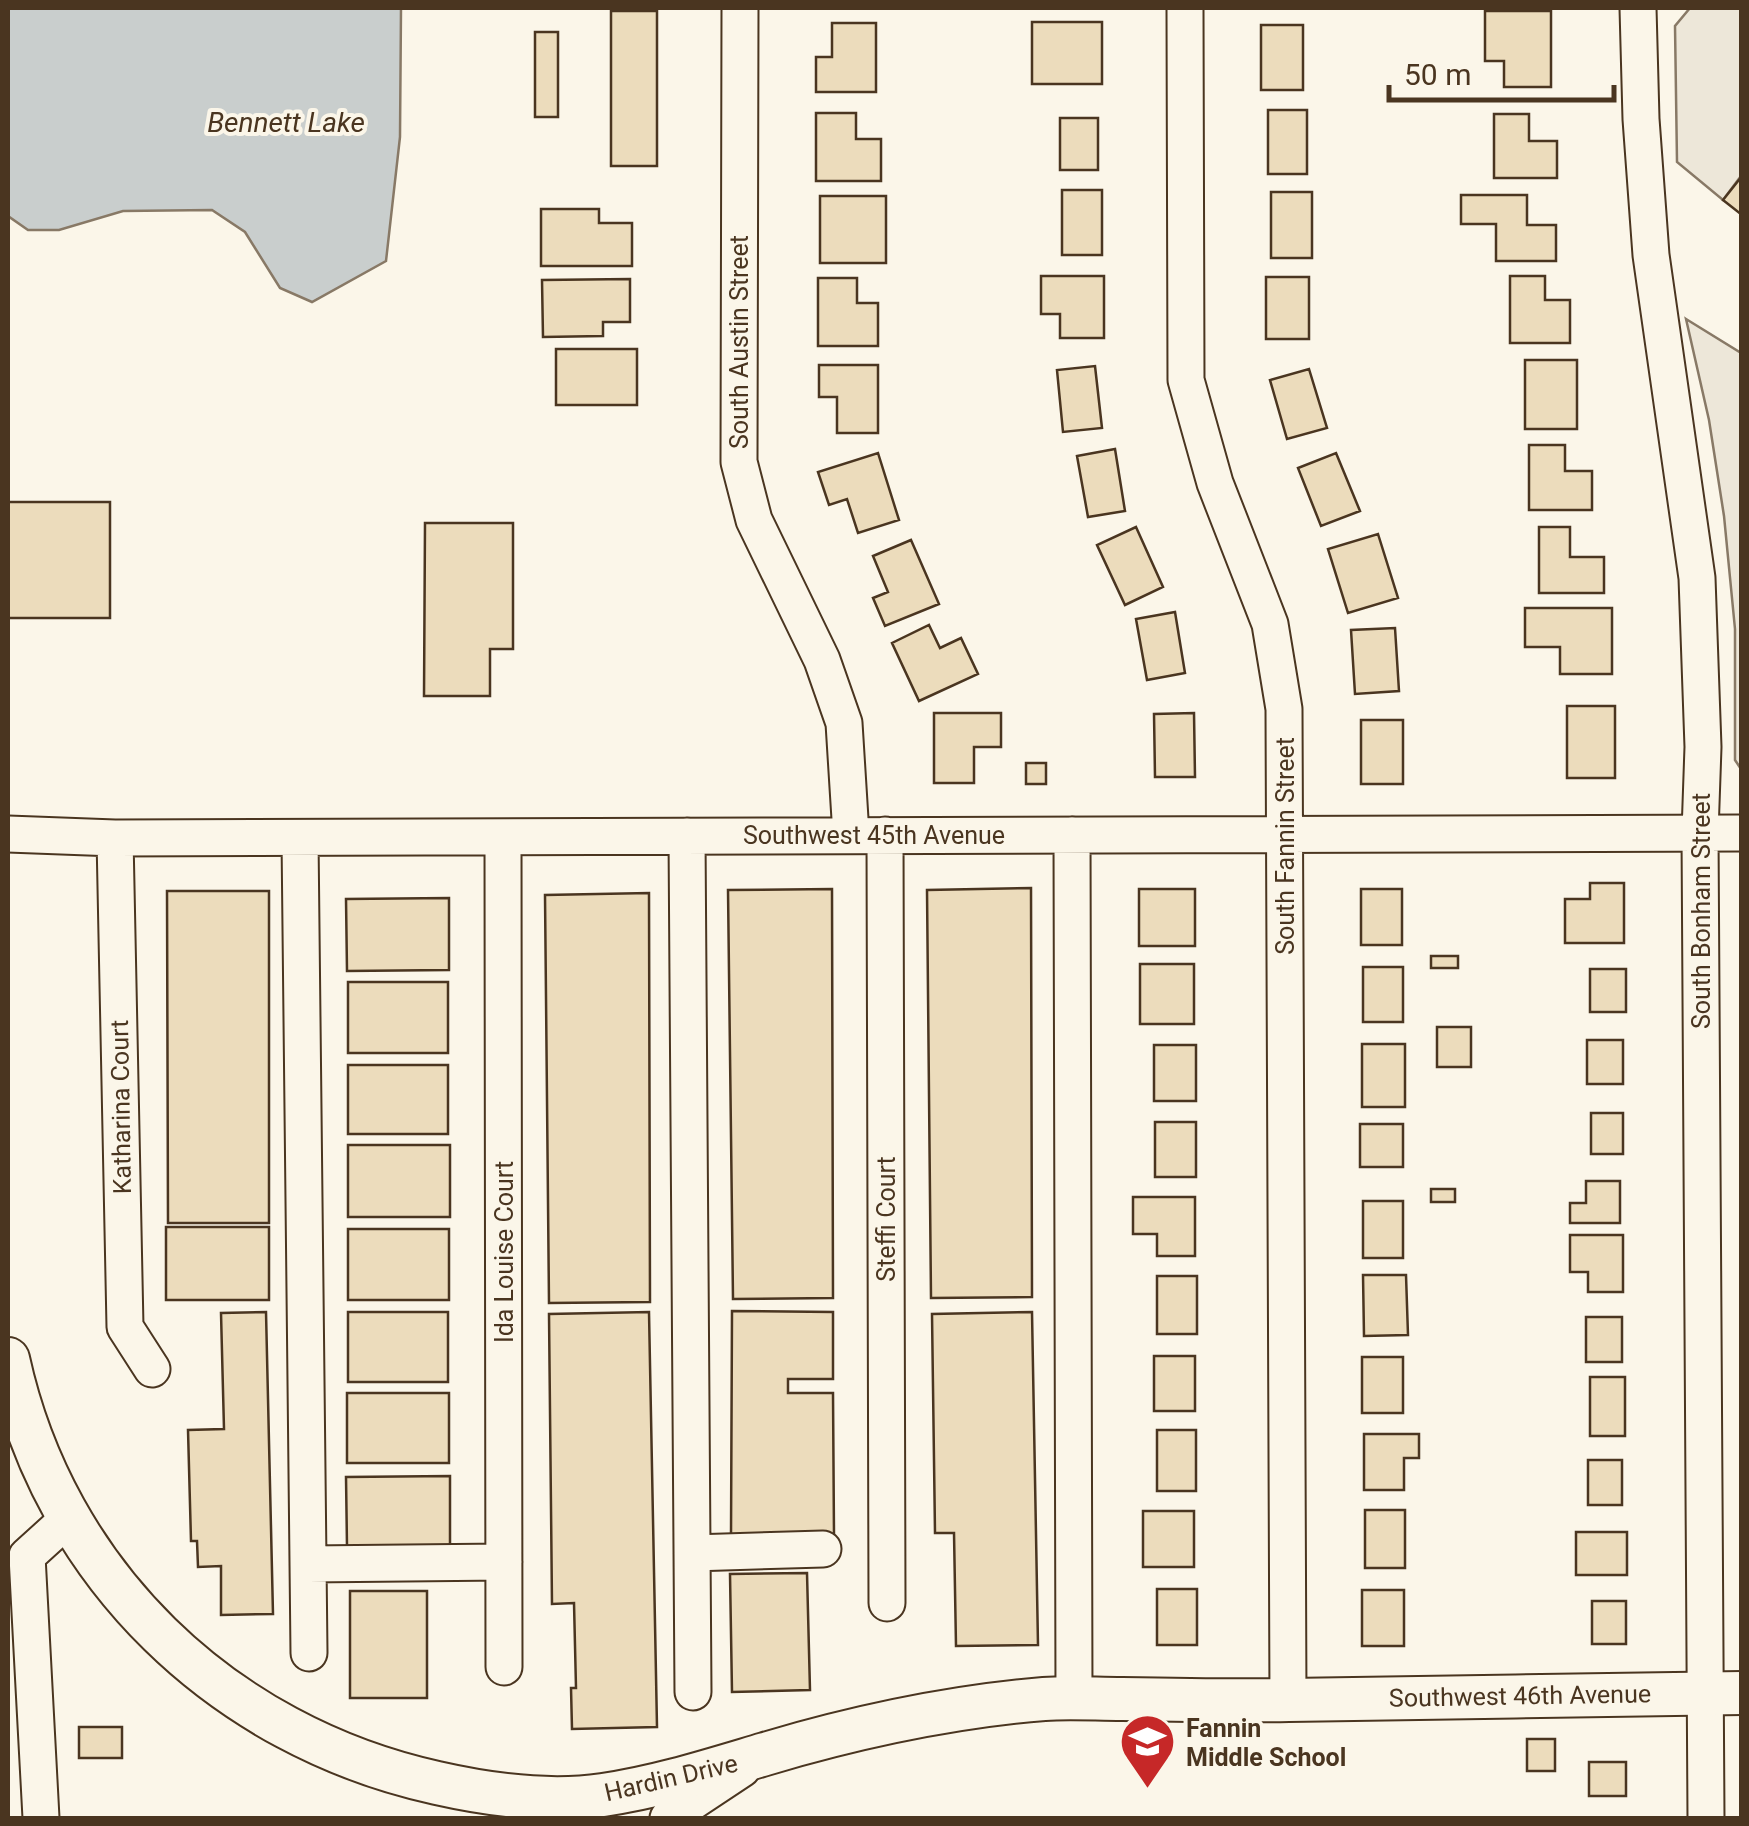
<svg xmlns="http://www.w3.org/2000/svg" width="1749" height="1826" font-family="Roboto,sans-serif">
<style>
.parking{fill:#ede7d9;stroke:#887966;stroke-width:2.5}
.water{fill:#c9cecd;stroke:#887966;stroke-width:2.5}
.building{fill:#ecdcbc;stroke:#4a3520;stroke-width:2.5}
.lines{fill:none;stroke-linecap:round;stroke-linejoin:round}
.minor-casing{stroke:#4a3520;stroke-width:39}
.major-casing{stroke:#4a3520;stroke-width:46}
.minor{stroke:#fbf6e9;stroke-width:35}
.major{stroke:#fbf6e9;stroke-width:42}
.labels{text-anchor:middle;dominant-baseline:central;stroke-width:8;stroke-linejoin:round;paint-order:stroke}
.street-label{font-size:25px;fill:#4a3520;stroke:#fbf6e9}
.poi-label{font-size:25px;font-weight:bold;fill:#4a3520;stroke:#fbf6e9;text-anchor:start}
.water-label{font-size:28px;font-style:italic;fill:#4a3520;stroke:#fbf6e9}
</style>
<rect width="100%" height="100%" fill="#fbf6e9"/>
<!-- parking -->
<path class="parking" d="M 1690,8 L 1741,8 L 1741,176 L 1723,200 L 1677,162 L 1675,26 Z
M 1686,319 L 1741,353 L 1741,769 L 1735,760 L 1735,629 L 1724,516 L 1709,420 Z"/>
<!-- water -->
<path class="water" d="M 8,8 L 401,8 L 400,137 L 386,261 L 312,302 L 280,288 L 245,232 L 212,210 L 123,211 L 59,230 L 28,230 L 8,216 Z"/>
<!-- building -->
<path class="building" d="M 611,11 L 657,11 L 657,166 L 611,166 Z
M 1485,11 L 1551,11 L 1551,87 L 1504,87 L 1504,61 L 1485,61 Z
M 1032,22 L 1102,22 L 1102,84 L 1032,84 Z
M 832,23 L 876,23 L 876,92 L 816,92 L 816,57 L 832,57 Z
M 1261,25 L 1303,25 L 1303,90 L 1261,90 Z
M 535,32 L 558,32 L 558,117 L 535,117 Z
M 1268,110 L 1307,110 L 1307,174 L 1268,174 Z
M 816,113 L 856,113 L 856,139 L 881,139 L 881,181 L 816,181 Z
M 1494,114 L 1529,114 L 1529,141 L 1557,141 L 1557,178 L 1494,178 Z
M 1060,118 L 1098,118 L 1098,170 L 1060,170 Z
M 1742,176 L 1742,215 L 1723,200 Z
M 1062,190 L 1102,190 L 1102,255 L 1062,255 Z
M 1271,192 L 1312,192 L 1312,258 L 1271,258 Z
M 1461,195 L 1527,195 L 1527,225 L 1556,225 L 1556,261 L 1496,261 L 1496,224 L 1461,224 Z
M 820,196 L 886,196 L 886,263 L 820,263 Z
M 541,209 L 599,209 L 599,223 L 632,223 L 632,266 L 541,266 Z
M 1041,276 L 1104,276 L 1104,338 L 1060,338 L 1060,314 L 1041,314 Z
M 1510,276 L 1545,276 L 1545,300 L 1570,300 L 1570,343 L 1510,343 Z
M 1266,277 L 1309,277 L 1309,339 L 1266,339 Z
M 818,278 L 857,278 L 857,303 L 878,303 L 878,346 L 818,346 Z
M 630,279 L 630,322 L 603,322 L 603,336 L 543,337 L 542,280 Z
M 556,349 L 637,349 L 637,405 L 556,405 Z
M 1525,360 L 1577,360 L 1577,429 L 1525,429 Z
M 819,365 L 878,365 L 878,433 L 837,433 L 837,397 L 819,397 Z
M 1095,366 L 1102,428 L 1063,432 L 1057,370 Z
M 1309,369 L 1327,428 L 1287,439 L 1270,380 Z
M 1529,445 L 1565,445 L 1565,471 L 1592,471 L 1592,510 L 1529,510 Z
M 1115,449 L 1125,511 L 1088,517 L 1077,456 Z
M 878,453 L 899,520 L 858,533 L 847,499 L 829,505 L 818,472 Z
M 1336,453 L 1360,511 L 1321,526 L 1298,468 Z
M 8,502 L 110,502 L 110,618 L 8,618 Z
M 425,523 L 513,523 L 513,649 L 490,649 L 490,696 L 424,696 Z
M 1136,527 L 1163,587 L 1125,605 L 1097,545 Z
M 1539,527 L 1570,527 L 1570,557 L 1604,557 L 1604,593 L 1539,593 Z
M 1378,534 L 1398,598 L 1348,613 L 1328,549 Z
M 911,540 L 939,604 L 885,626 L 873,598 L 888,592 L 873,556 Z
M 1525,608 L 1612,608 L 1612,674 L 1560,674 L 1560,647 L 1525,647 Z
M 1175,612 L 1185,673 L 1147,680 L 1136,619 Z
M 929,625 L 940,648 L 961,638 L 978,674 L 919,701 L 892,643 Z
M 1395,628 L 1399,691 L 1355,694 L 1351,630 Z
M 1567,706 L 1615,706 L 1615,778 L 1567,778 Z
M 934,713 L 1001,713 L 1001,747 L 974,747 L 974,783 L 934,783 Z
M 1194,713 L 1195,777 L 1155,777 L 1154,714 Z
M 1361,720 L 1403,720 L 1403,784 L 1361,784 Z
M 1026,763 L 1046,763 L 1046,784 L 1026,784 Z
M 1590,883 L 1624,883 L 1624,943 L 1565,943 L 1565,899 L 1590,899 Z
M 1031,888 L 1032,1297 L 931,1298 L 927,890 Z
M 832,889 L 833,1298 L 733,1299 L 728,890 Z
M 1139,889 L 1195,889 L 1195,946 L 1139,946 Z
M 1361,889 L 1402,889 L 1402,945 L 1361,945 Z
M 167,891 L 269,891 L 269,1223 L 168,1223 Z
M 649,893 L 650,1302 L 549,1303 L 545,895 Z
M 449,898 L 449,970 L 347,971 L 346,899 Z
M 1431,956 L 1458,956 L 1458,968 L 1431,968 Z
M 1140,964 L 1194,964 L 1194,1024 L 1140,1024 Z
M 1363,967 L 1403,967 L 1403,1022 L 1363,1022 Z
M 1590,969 L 1626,969 L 1626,1012 L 1590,1012 Z
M 348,982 L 448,982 L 448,1053 L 348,1053 Z
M 1437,1027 L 1471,1027 L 1471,1067 L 1437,1067 Z
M 1587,1040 L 1623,1040 L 1623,1084 L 1587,1084 Z
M 1362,1044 L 1405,1044 L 1405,1107 L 1362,1107 Z
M 1154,1045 L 1196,1045 L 1196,1101 L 1154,1101 Z
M 348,1065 L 448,1065 L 448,1134 L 348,1134 Z
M 1591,1113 L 1623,1113 L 1623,1154 L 1591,1154 Z
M 1155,1122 L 1196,1122 L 1196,1177 L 1155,1177 Z
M 1360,1124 L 1403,1124 L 1403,1167 L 1360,1167 Z
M 348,1145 L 450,1145 L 450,1217 L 348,1217 Z
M 1586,1181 L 1620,1181 L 1620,1223 L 1570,1223 L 1570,1203 L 1586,1203 Z
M 1431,1189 L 1455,1189 L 1455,1202 L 1431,1202 Z
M 1133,1197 L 1195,1197 L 1195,1256 L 1157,1256 L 1157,1234 L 1133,1234 Z
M 1363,1201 L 1403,1201 L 1403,1258 L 1363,1258 Z
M 166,1227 L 269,1227 L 269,1300 L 166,1300 Z
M 348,1229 L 449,1229 L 449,1300 L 348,1300 Z
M 1570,1235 L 1623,1235 L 1623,1292 L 1588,1292 L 1588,1272 L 1570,1272 Z
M 1363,1275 L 1406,1275 L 1408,1335 L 1364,1336 Z
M 1157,1276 L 1197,1276 L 1197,1334 L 1157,1334 Z
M 732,1311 L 833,1312 L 833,1379 L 788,1379 L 788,1393 L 833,1393 L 834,1535 L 731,1535 Z
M 266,1312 L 273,1614 L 221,1615 L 221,1566 L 198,1567 L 197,1541 L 191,1541 L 188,1430 L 224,1429 L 221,1313 Z
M 348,1312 L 448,1312 L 448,1382 L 348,1382 Z
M 649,1312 L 657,1727 L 572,1729 L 571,1688 L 576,1688 L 574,1603 L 552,1604 L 549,1314 Z
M 1032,1312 L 1038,1645 L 956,1646 L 954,1533 L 935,1533 L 932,1314 Z
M 1586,1317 L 1622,1317 L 1622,1362 L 1586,1362 Z
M 1154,1356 L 1195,1356 L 1195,1411 L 1154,1411 Z
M 1362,1357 L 1403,1357 L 1403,1413 L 1362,1413 Z
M 1590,1377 L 1625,1377 L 1625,1436 L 1590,1436 Z
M 347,1393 L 449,1393 L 449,1463 L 347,1463 Z
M 1157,1430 L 1196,1430 L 1196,1491 L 1157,1491 Z
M 1364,1434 L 1419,1434 L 1419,1458 L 1404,1458 L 1404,1490 L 1364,1490 Z
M 1588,1460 L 1622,1460 L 1622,1505 L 1588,1505 Z
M 450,1476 L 450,1546 L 347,1547 L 346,1477 Z
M 1365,1510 L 1405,1510 L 1405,1568 L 1365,1568 Z
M 1143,1511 L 1194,1511 L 1194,1567 L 1143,1567 Z
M 1576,1532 L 1627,1532 L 1627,1575 L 1576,1575 Z
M 807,1573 L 810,1690 L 732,1692 L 730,1574 Z
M 1157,1589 L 1197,1589 L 1197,1645 L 1157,1645 Z
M 1362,1590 L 1404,1590 L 1404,1646 L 1362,1646 Z
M 350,1591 L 427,1591 L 427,1698 L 350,1698 Z
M 1592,1601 L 1626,1601 L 1626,1644 L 1592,1644 Z
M 79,1727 L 122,1727 L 122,1758 L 79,1758 Z
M 1527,1739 L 1555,1739 L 1555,1771 L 1527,1771 Z
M 1589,1762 L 1626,1762 L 1626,1796 L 1589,1796 Z"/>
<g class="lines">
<defs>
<path id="minor" d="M 740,8 L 739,462 L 754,520 L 822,660 L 844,723 L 851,835
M 1185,8 L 1186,380 L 1215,483 L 1270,624 L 1284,709 L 1288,1700
M 1638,8 L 1641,119 L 1651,255 L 1697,578 L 1703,747 L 1700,833 L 1706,1818
M 8,834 L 115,838 L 1742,833
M 885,835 L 887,1603
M 1072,835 L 1074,1699
M 687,836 L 693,1692
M 503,837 L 504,1667
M 115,838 L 125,1327 L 152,1369
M 300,838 L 309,1653
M 692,1553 L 823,1549
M 308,1564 L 504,1562
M 41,1818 L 27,1556 L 70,1517
M 668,1818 L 742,1769"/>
<path id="major" d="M 8,1359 C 55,1575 223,1736 437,1783 C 490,1795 548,1803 603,1795 C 658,1787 711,1770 765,1754 C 856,1727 948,1707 1044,1699 C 1069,1697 1096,1699 1122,1699 C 1178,1700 1234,1701 1289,1700 C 1440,1699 1591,1694 1742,1693"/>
</defs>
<!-- minor casing -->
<use href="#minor" class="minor-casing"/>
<!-- major casing -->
<use href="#major" class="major-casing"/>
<!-- minor -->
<use href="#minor" class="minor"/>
<!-- major -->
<use href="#major" class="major"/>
</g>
<!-- icons -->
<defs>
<symbol id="school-pin" viewBox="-11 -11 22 30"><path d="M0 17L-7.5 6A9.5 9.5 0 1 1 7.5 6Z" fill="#c62828" stroke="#fbf6e9"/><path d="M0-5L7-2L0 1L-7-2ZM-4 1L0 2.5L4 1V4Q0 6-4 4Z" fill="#fff"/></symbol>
</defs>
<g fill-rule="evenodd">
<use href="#school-pin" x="1116" y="1710" width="63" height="86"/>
</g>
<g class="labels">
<!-- street labels -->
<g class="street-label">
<text transform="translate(739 342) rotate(-90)">South Austin Street</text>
<text x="874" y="835">Southwest 45th Avenue</text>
<text transform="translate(1285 846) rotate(-90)">South Fannin Street</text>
<text transform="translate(1701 911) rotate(-90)">South Bonham Street</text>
<text transform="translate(121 1107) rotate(-91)">Katharina Court</text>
<text transform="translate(886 1219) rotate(-90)">Steffi Court</text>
<text transform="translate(504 1252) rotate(-90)">Ida Louise Court</text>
<text transform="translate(1520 1696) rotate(-1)">Southwest 46th Avenue</text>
<text transform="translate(671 1778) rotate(-13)">Hardin Drive</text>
</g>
<!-- poi labels -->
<g class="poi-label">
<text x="1186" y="1728">Fannin<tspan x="1186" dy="29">Middle School</tspan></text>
</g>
<!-- water labels -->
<g class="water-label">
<text x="286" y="122">Bennett Lake</text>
</g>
</g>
<!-- border -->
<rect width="1749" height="1826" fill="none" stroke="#4a3520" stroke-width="20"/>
<!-- scale -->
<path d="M1389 85v15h225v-15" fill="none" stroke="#4a3520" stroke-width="5"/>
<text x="1404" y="85" font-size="30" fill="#4a3520" stroke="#fbf6e9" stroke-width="8" paint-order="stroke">50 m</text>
</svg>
